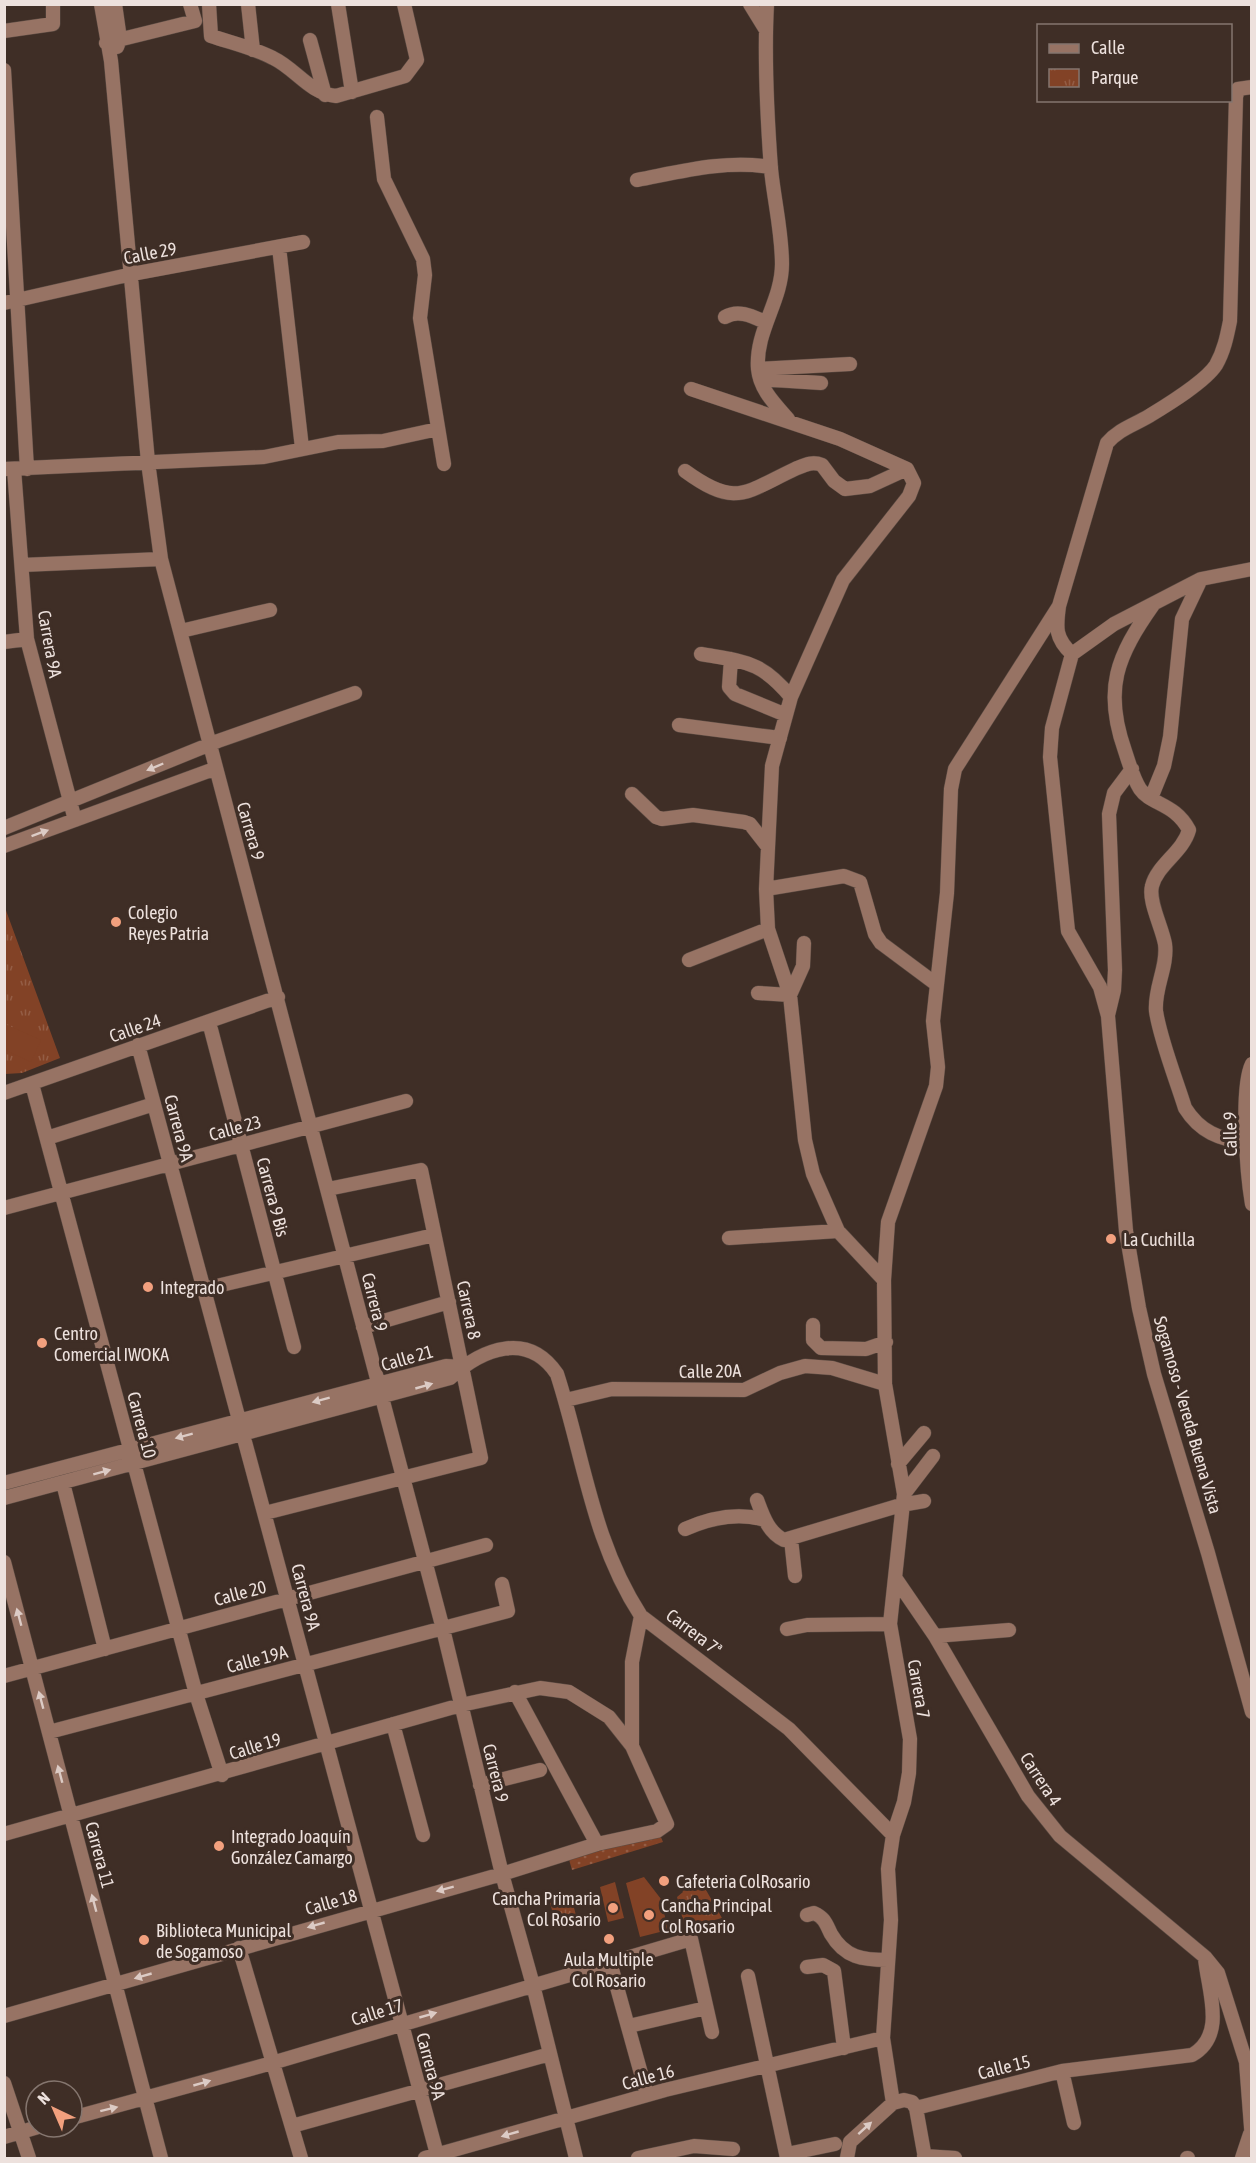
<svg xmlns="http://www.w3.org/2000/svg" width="1256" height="2163" font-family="'Asap Condensed',sans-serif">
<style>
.grass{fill:url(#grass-dots)}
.park{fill:url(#park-tufts)}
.pitch{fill:#824226}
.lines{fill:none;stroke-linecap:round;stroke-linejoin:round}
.minor-casing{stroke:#5b4b43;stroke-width:15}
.minor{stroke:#977364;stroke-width:14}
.oneway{fill:#dccbc5}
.poi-dot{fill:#f2a07e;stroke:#3f2e26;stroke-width:2}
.labels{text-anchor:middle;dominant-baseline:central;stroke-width:6;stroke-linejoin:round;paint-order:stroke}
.street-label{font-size:18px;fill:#ede1dd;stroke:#3f2e26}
.poi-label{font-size:18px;fill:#ede1dd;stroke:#3f2e26;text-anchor:start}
</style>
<defs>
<pattern id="grass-dots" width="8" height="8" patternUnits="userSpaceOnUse" patternTransform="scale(1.5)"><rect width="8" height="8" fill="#824226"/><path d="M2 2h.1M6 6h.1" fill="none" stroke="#945d45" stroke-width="1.8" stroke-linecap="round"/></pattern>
<pattern id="park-tufts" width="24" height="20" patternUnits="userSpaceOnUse" patternTransform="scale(1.5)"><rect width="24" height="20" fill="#824226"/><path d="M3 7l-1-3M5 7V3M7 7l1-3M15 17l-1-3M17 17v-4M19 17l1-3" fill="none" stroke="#945d45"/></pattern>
</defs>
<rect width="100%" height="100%" fill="#3f2e26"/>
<!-- grass -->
<path class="grass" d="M 659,1833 L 663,1842 L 572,1870 L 568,1856 Z"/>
<!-- park -->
<path class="park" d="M 4,905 L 60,1058 L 22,1073 L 5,1074 Z
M 698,1876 L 722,1918 L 685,1928 L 677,1897 L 683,1892 L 680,1887 Z
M 571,1897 L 576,1915 L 555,1921 L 550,1903 Z"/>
<!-- pitch -->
<path class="pitch" d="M 5,1024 L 41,1040 L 31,1062 L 5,1050 Z
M 644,1877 L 661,1899 L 668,1930 L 640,1937 L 626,1883 Z
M 615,1882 L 624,1918 L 608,1922 L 600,1887 Z"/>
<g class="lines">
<defs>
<path id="minor" d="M 101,4 L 111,61 L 148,462 L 161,559 L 443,1629 L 502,1874 L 533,1985 L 576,2158
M 115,4 L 120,39 L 117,47
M 209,4 L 211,36 C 232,43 254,48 273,58 C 296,69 309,93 336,96 L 405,76 L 417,60 L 404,4
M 248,4 L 253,50
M 338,4 L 352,92
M 750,4 L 766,30
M 767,4 C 764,58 767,115 771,169 C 774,200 782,232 782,264 C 782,301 755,331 758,369 C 760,390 775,404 788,419
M 4,31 L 53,24 L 53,4
M 310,40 L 325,95
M 106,43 L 195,21 L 190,4
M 4,70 L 27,469
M 377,117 L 384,179 L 423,259 L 425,275 L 420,318 L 444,464
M 637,180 C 684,171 724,160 771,167
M 279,247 L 302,448
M 4,303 L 132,274 L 303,242
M 725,317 C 738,309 752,316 765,322
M 758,369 L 850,364
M 760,379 L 821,383
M 691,389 L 840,439 L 907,469 L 914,483 L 909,496 L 843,580 L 791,697 L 772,766 L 766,889 L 768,929 L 790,995 L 805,1140 L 813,1174 L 838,1231 L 884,1280
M 4,469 L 264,457 L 338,442 L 383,441 L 438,429
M 14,469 L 27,639 L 75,820
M 685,471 C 736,508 744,493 795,469 C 805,465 812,461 822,465 L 834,481 L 845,489 L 870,486 L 907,469
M 22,565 L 161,559
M 1252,569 L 1201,579 L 1114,624 L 1072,654 L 1052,728 L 1050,757 L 1068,931 L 1100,987 L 1108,1016 L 1126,1231 L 1139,1308 L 1154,1374 L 1208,1553 L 1252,1712
M 1153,605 C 1117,656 1103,689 1125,751 C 1129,763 1133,778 1140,789 C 1151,805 1175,803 1189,830 C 1183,852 1157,865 1152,886 C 1148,901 1162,927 1165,944 C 1168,967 1154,988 1156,1011 C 1160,1039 1176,1079 1185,1108 C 1200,1132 1219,1139 1247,1143
M 181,631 L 270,610
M 4,642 L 27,639
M 701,654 C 746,662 761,661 791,697
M 1072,654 C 1055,638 1056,628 1059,606 L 1107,443 C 1119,429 1134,425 1149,416 C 1167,405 1205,382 1216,365 C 1224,351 1227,336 1230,321 L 1236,97 L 1238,89 L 1252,87
M 731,659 L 729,687 L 735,694 L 786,715
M 679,725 L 780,738
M 632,794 L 656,817 L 662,819 L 693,815 L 744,822 L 750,824 L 768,847
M 1151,798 L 1164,766 L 1170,737 L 1182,619 L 1201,579
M 4,828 L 218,741 L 355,693
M 4,846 L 214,769
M 766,889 L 844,876 L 860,882 L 875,934 L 881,943 L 936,984
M 689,960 L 768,929
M 758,993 L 790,995 L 803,966 L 804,943
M 1108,1015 L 1114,990 L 1115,970 L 1109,814 L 1114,793 L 1132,769
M 209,1022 L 294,1347
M 138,1045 L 438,2158
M 1252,1064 C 1240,1088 1247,1175 1252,1204
M 32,1084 L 196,1694 L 222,1775
M 4,1093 L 278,997
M 47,1138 L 154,1104
M 4,1208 L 406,1101
M 729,1238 L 838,1231
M 204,1289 L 434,1235
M 813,1325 L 813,1340 L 821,1348 L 866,1349 L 886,1342
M 363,1327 L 449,1302
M 566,1400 L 612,1389 L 744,1390 L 780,1373 L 805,1366 L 832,1368 L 885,1384
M 898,1464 L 924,1433
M 4,1483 L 446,1366 L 462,1367
M 63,1483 L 105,1649
M 904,1494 L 933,1456
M 4,1498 L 450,1378 C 483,1348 528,1331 557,1374 C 584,1457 592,1541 641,1616 L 789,1729 L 893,1835
M 757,1500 C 763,1516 768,1532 784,1540 L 901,1505 L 924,1501
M 265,1513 L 481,1458 L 421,1170 L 328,1189
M 685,1529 C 710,1518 738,1512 765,1520
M 791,1539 L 795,1576
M 4,1562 L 161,2158
M 896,1579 L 935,1636 L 1028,1796 L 1060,1836 L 1205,1957 L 1218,1973 L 1246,2062 L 1252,2140
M 787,1629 L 807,1625 L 890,1624
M 935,1636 L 1009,1630
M 4,1676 L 486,1545
M 515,1692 L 597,1844
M 393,1724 L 423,1835
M 49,1732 L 508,1611 L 502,1584
M 632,1746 L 632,1662 L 641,1616
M 480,1785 L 540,1770
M 4,1834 L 461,1705 L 540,1688 L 569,1692 L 609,1717 L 632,1746 L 667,1824 L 657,1831 L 597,1844 L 502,1874 L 4,2016
M 807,1915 L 814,1913 C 825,1918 826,1924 831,1934 C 845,1958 863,1960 888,1960
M 239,1948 L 301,2158
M 610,1962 L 647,2095
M 807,1967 L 823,1965 L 834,1971 L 844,2048
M 748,1976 L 787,2158
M 629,2026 L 706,2008
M 1062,2071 L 1074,2123
M 4,2083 L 29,2158
M 893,2103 L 883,2038 L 891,1920 L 888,1869 L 893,1835 L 904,1802 L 909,1773 L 910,1739 L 890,1624 L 904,1494 L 885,1384 L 884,1280 L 888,1222 L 936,1086 L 938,1067 L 933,1021 L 947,893 L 951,789 L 955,769 L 1059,606
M 916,2108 L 925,2158
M 72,2118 L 272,2063 L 691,1939 L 712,2032
M 292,2126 L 550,2054
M 4,2137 L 38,2127
M 787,2154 L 835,2144
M 924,2156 L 955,2158
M 425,2158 L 665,2090 L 883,2038
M 638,2158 L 694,2146 L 733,2149
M 847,2158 L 850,2142 L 893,2103 L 904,2100 L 912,2102 L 916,2108 L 1062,2071 L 1192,2055 C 1227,2035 1208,1991 1205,1958
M 1187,2158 L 1188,2158
M 1242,2158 L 1250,2134"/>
</defs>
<!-- minor casing -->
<use href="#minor" class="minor-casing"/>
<!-- minor -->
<use href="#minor" class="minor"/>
</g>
<!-- one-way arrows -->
<defs><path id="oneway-solid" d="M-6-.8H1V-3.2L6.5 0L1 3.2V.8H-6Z" transform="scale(1.5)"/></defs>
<g class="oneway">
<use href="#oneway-solid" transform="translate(155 767) rotate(157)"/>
<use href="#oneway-solid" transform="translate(40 833) rotate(-20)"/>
<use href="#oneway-solid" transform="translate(424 1386) rotate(-16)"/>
<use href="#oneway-solid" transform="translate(321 1400) rotate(165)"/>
<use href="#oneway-solid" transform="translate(184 1436) rotate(165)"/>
<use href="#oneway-solid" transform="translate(102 1472) rotate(-15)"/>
<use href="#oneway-solid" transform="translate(19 1617) rotate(-105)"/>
<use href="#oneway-solid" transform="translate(41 1700) rotate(-105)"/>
<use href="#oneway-solid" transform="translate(60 1774) rotate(-105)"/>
<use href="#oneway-solid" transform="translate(445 1889) rotate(165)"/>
<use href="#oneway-solid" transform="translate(94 1903) rotate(-105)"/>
<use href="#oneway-solid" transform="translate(316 1925) rotate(164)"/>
<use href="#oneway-solid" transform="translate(143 1976) rotate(164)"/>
<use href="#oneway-solid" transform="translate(428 2015) rotate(-16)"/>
<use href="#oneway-solid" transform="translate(202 2083) rotate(-16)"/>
<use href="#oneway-solid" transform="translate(109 2109) rotate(-14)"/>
<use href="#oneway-solid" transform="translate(865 2128) rotate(-42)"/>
<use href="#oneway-solid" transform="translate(510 2134) rotate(164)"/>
</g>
<!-- markers -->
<g class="poi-dot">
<circle cx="116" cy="922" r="6"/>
<circle cx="1111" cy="1239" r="6"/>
<circle cx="148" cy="1287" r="6"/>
<circle cx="42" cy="1343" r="6"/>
<circle cx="219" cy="1846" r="6"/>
<circle cx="664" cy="1881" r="6"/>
<circle cx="613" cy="1908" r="6"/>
<circle cx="649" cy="1915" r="6"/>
<circle cx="609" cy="1939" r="6"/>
<circle cx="144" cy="1940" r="6"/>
</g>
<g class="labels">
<!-- street labels -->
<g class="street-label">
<text transform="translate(150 253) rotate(-11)">Calle 29</text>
<text transform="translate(50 644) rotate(80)">Carrera 9A</text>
<text transform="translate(251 831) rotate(74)">Carrera 9</text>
<text transform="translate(135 1028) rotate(-19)">Calle 24</text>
<text transform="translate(179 1128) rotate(75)">Carrera 9A</text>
<text transform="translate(235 1128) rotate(-15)">Calle 23</text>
<text transform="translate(1230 1134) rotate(-91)">Calle 9</text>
<text transform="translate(273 1197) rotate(75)">Carrera 9 Bis</text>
<text transform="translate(375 1302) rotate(76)">Carrera 9</text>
<text transform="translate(469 1310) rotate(78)">Carrera 8</text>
<text transform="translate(407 1358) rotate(-16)">Calle 21</text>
<text transform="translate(710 1371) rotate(-1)">Calle 20A</text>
<text transform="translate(1188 1415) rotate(74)">Sogamoso - Vereda Buena Vista</text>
<text transform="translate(142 1425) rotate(75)">Carrera 10</text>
<text transform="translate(240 1593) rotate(-15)">Calle 20</text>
<text transform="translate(306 1597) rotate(75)">Carrera 9A</text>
<text transform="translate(694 1632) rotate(37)">Carrera 7ª</text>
<text transform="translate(257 1659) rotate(-15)">Calle 19A</text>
<text transform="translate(919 1689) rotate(80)">Carrera 7</text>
<text transform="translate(255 1746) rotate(-17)">Calle 19</text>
<text transform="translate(496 1773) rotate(76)">Carrera 9</text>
<text transform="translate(1041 1779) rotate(57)">Carrera 4</text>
<text transform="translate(100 1855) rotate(75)">Carrera 11</text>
<text transform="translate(331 1902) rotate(-16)">Calle 18</text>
<text transform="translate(377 2012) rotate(-17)">Calle 17</text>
<text transform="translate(431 2066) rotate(75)">Carrera 9A</text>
<text transform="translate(1004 2067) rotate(-14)">Calle 15</text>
<text transform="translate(648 2077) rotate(-15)">Calle 16</text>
</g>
<!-- poi labels -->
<g class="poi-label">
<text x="128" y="912">Colegio<tspan x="128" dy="21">Reyes Patria</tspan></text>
<text x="1123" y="1239">La Cuchilla</text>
<text x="160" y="1287">Integrado</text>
<text x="54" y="1333">Centro<tspan x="54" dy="21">Comercial IWOKA</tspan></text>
<text x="231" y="1836">Integrado Joaquín<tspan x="231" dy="21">González Camargo</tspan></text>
<text x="676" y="1881">Cafeteria ColRosario</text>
<text x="601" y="1898" text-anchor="end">Cancha Primaria<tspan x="601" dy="21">Col Rosario</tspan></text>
<text x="661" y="1905">Cancha Principal<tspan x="661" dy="21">Col Rosario</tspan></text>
<text x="156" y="1930">Biblioteca Municipal<tspan x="156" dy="21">de Sogamoso</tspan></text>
<text x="609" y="1959" text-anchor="middle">Aula Multiple<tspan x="609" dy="21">Col Rosario</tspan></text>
</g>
</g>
<!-- border -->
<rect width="1256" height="2163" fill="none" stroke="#ede1dd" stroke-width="12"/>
<!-- legend -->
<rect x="1037" y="24" width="195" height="78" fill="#3f2e26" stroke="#85766f" stroke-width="1.5"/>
<rect x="1049" y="44" width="30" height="9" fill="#977364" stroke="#85766f" stroke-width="1.5"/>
<text x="1091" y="54" font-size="18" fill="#ede1dd">Calle</text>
<rect x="1049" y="69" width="30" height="18" fill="url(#park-tufts)" stroke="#85766f" stroke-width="1.5"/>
<text x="1091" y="84" font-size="18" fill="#ede1dd">Parque</text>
<!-- north arrow -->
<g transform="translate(54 2109) rotate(316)"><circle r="28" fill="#3f2e26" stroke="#85766f" stroke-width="1.5"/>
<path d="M0-4.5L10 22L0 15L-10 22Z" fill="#f2a07e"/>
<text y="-9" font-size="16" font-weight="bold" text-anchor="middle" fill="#ede1dd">N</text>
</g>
</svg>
